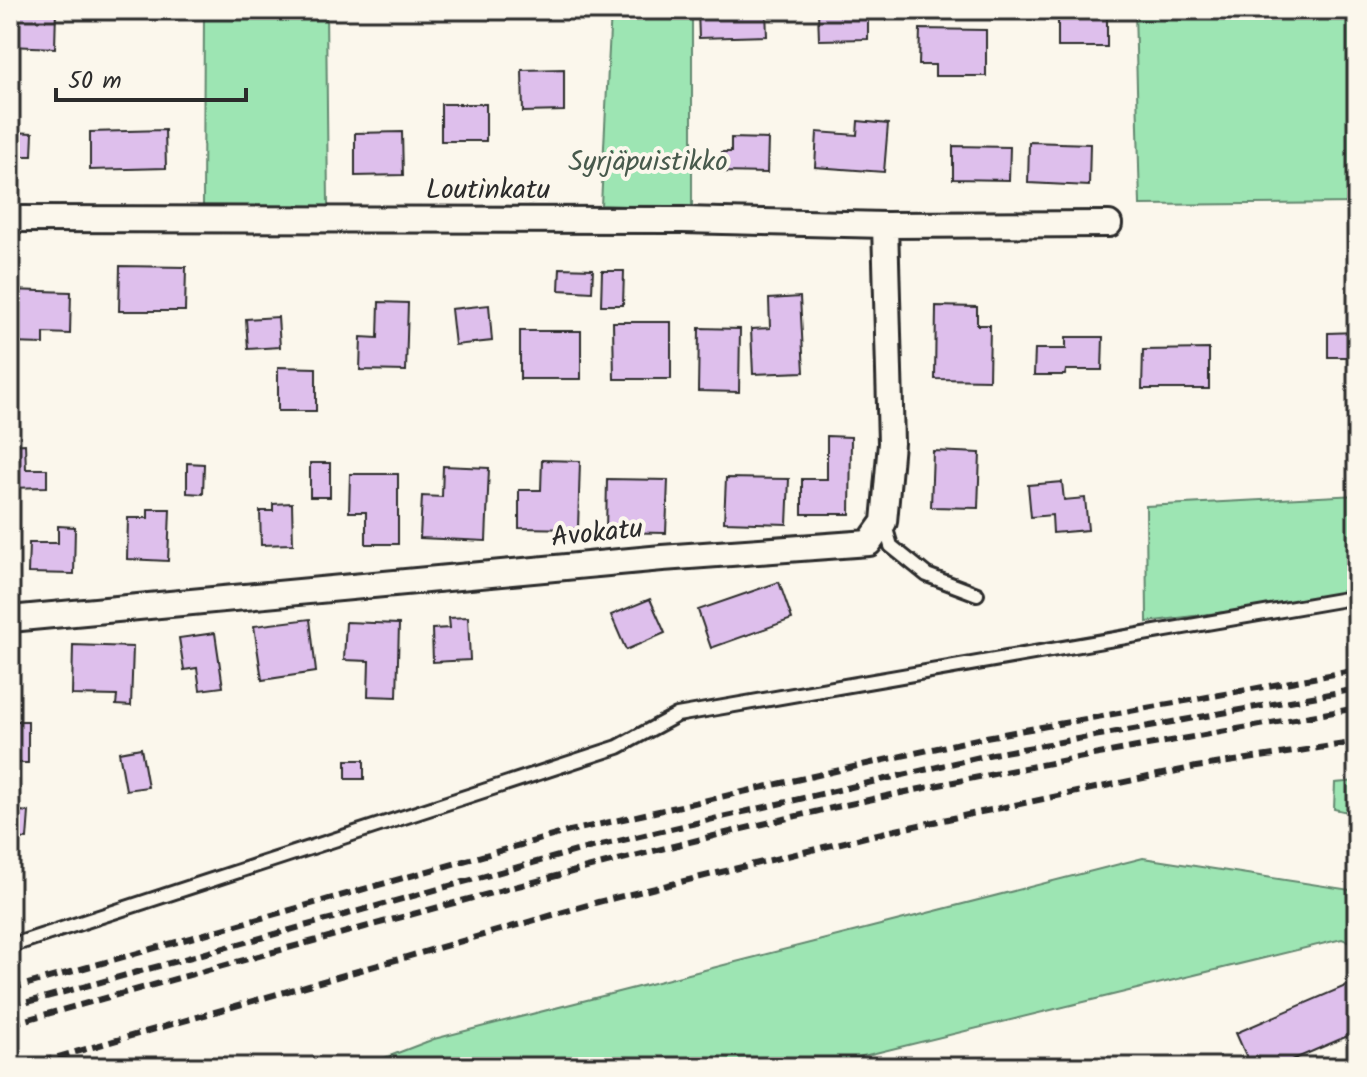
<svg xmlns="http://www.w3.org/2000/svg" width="1367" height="1077" font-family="Kalam,sans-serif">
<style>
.green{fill:#9de5b3;stroke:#64886f;stroke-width:2}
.building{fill:#debfec;stroke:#2b2b2b;stroke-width:2}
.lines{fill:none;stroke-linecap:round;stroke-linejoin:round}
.lane-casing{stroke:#2b2b2b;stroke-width:18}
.street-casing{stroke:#2b2b2b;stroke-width:30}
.lane{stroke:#fbf7ec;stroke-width:12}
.street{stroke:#fbf7ec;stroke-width:24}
.rail{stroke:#2b2b2b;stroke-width:6;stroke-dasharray:12 6;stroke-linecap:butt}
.labels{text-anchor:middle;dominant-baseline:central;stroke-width:8;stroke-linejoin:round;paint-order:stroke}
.park-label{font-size:28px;fill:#485a4d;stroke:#fbf7ec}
.street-label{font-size:28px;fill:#2b2b2b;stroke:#fbf7ec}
</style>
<rect width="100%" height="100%" fill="#fbf7ec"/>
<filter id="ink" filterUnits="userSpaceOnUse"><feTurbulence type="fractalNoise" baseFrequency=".0125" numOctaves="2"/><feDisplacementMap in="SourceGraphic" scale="16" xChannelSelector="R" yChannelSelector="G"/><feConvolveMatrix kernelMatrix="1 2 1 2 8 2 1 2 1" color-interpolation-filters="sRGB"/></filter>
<g filter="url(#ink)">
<!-- green -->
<path class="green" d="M 204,10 L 326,10 L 328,206 L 203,206 Z
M 611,10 L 692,10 L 692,209 L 601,205 Z
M 1135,10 L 1357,10 L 1357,203 L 1140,205 Z
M 1357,495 L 1357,595 L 1147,622 L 1146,506 Z
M 1357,781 L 1357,814 L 1334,809 L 1335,783 Z
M 1143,858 L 1357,891 L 1357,945 L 1342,939 L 818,1067 L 361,1067 L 434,1039 Z"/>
<!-- building -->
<path class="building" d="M 10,10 L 56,10 L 55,48 L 10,46 Z
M 698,10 L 766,10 L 767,36 L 699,38 Z
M 818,10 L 868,10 L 868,39 L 819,40 Z
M 1058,10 L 1107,10 L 1107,47 L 1058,47 Z
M 920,29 L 986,30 L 986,76 L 935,76 L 935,65 L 919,65 Z
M 564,69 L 564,111 L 523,112 L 522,70 Z
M 441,104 L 486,104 L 486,141 L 441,141 Z
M 858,121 L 888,124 L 884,172 L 815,167 L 817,132 L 857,135 Z
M 165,130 L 166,168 L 90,170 L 90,132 Z
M 10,132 L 33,133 L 32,156 L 15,156 L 15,171 L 10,171 Z
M 402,132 L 403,175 L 355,176 L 355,133 Z
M 731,138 L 768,139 L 767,173 L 722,172 L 722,152 L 731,152 Z
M 1029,142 L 1090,144 L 1089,186 L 1028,183 Z
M 953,146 L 1010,147 L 1009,180 L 953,179 Z
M 120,266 L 186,267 L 185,311 L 119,311 Z
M 560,268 L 593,269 L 592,292 L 559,290 Z
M 602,271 L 624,271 L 623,305 L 601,305 Z
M 10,290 L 71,292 L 70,334 L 44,333 L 44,344 L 10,343 Z
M 800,297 L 804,372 L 753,374 L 751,329 L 770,328 L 769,299 Z
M 379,302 L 408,303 L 406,371 L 360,370 L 361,337 L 378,338 Z
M 489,305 L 492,341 L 455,345 L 451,309 Z
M 936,306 L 977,307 L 977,325 L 990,325 L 989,380 L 935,379 Z
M 278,317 L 280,347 L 248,349 L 246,319 Z
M 613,322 L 671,322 L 671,379 L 614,379 Z
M 699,328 L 740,329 L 739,392 L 698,391 Z
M 520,331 L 581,331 L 581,379 L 520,379 Z
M 1357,332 L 1357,357 L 1328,357 L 1328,333 Z
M 1066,337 L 1103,337 L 1102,370 L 1066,370 L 1065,375 L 1034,375 L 1035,349 L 1066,349 Z
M 1209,349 L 1209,389 L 1142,389 L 1143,350 Z
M 278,367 L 316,368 L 316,411 L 278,411 Z
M 827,436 L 851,437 L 850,514 L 802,514 L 802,479 L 827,479 Z
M 25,444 L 26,469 L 47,469 L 47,487 L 10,488 L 10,445 Z
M 933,451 L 980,453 L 978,508 L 931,507 Z
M 542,460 L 580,461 L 578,529 L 519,528 L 519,490 L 541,490 Z
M 187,463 L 204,464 L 203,494 L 187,493 Z
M 310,463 L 330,463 L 330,497 L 310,497 Z
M 443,466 L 489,468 L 486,541 L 420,538 L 422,496 L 442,497 Z
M 350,474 L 398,474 L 398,544 L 366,544 L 366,512 L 349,512 Z
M 726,478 L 789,479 L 787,524 L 724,522 Z
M 607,479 L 668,480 L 666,533 L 606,532 Z
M 1062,482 L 1064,500 L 1085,498 L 1088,530 L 1053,533 L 1052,515 L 1031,517 L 1028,485 Z
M 292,503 L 293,544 L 261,545 L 260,511 L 273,511 L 273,504 Z
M 148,509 L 170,509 L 168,561 L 127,559 L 128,518 L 148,518 Z
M 58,526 L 75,527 L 74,574 L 28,573 L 29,543 L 58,543 Z
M 779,582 L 792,619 L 711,648 L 698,610 Z
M 650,599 L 665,633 L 626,650 L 611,615 Z
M 468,617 L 470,660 L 433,662 L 432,629 L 450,628 L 449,618 Z
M 310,619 L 316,672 L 262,680 L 254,626 Z
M 346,622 L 399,624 L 397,697 L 368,696 L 369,661 L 344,660 Z
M 215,633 L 223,687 L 200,690 L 197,668 L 184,670 L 179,638 Z
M 73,645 L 133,647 L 131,706 L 116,705 L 117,696 L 72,695 Z
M 10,721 L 28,721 L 28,763 L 10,763 Z
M 141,748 L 148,787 L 126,790 L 119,752 Z
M 346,760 L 364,760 L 364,779 L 346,779 Z
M 10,810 L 29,812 L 27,839 L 14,838 L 13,860 L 10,860 Z
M 1357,981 L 1357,1032 L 1276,1067 L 1251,1067 L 1236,1033 Z"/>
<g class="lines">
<defs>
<path id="lane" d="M 884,522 L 891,546 L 927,575 L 977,594
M 10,946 L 618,747 L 677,715 L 1357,597"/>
<path id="street" d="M 10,219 L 683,220 L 885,225 L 1109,224
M 10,619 L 662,558 L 869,543 L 884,522 L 891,443 L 885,225"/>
</defs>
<!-- lane casing -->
<use href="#lane" class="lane-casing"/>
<!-- street casing -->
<use href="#street" class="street-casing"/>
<!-- lane -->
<use href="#lane" class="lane"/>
<!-- street -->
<use href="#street" class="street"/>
<!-- rail -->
<path class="rail" d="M 10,989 L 570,831 L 986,737 L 1357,670
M 10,1007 L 580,850 L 993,754 L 1357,689
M 10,1024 C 261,956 510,885 763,824 C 959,777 1158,743 1357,708
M 23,1067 L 598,902 L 886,832 L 1196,767 L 1357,742"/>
</g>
</g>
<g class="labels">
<!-- park labels -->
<g class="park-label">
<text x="648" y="162">Syrjäpuistikko</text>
</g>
<!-- street labels -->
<g class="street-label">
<text x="488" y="190">Loutinkatu</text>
<text transform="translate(597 534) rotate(-6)">Avokatu</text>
</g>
</g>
<!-- margin -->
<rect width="1367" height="1077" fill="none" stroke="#fbf7ec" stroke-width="40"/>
<rect x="20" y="20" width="1327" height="1037" fill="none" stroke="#2b2b2b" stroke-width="3" filter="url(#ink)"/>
<!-- scale -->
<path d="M56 88v12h190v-12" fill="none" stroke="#2b2b2b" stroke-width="4"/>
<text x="68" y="88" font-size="24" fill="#2b2b2b" stroke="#fbf7ec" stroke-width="6" paint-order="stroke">50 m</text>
</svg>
